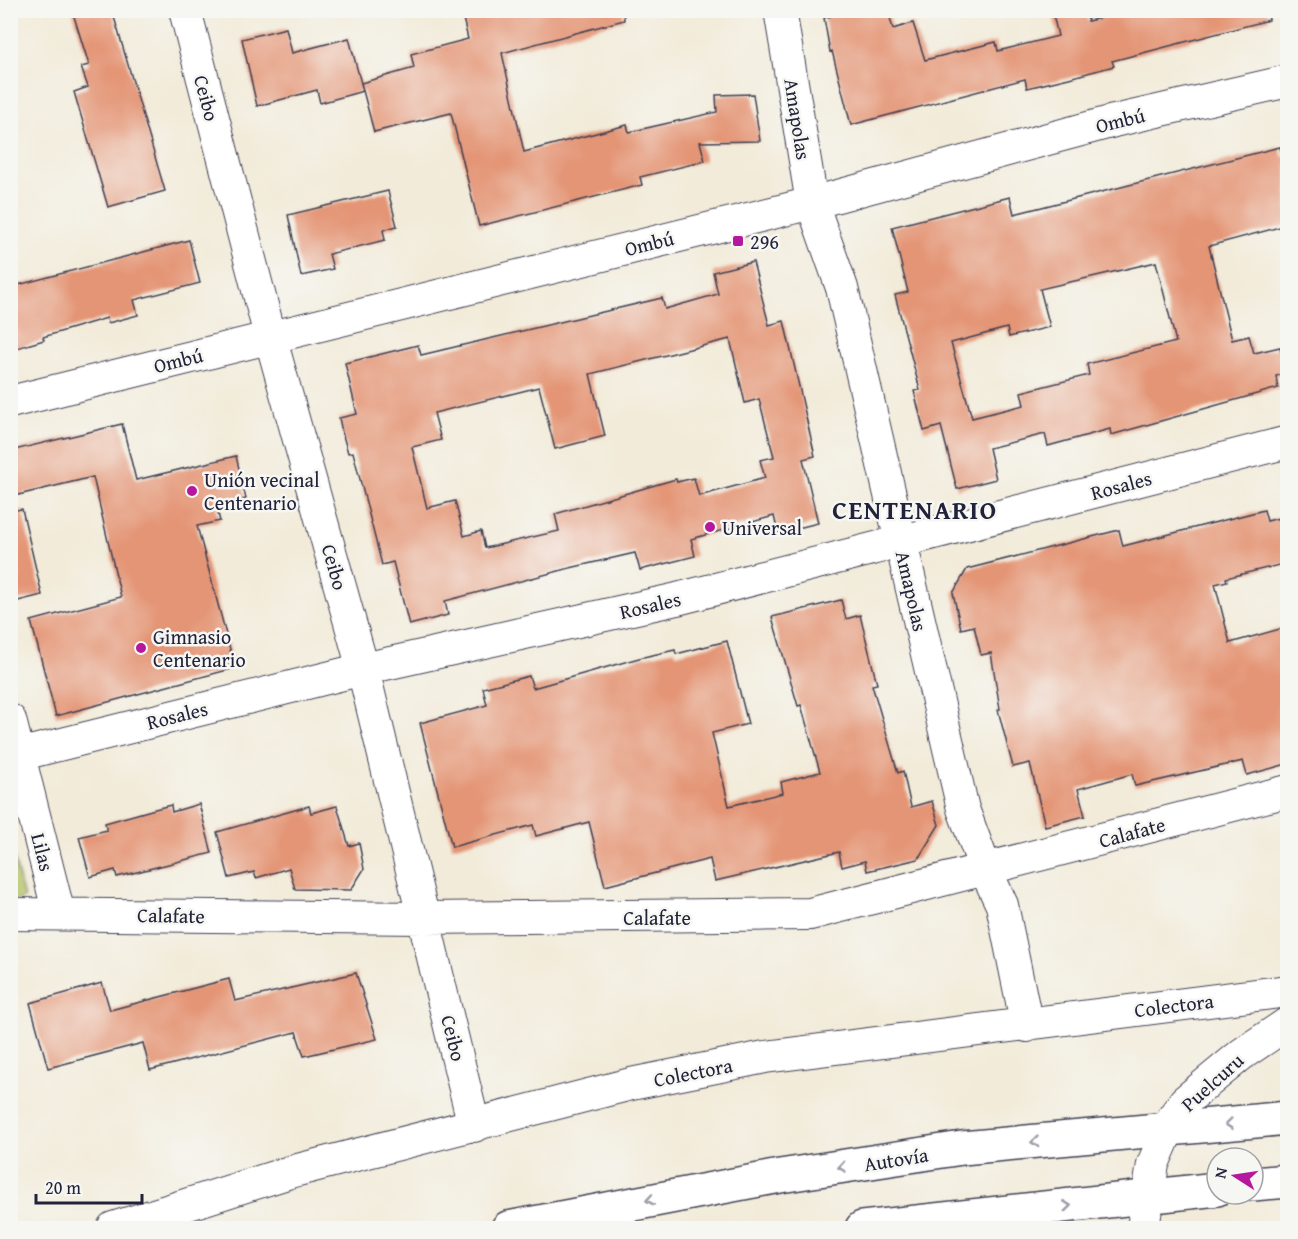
<svg xmlns="http://www.w3.org/2000/svg" width="1298" height="1239" font-family="'Gentium Book Plus',serif">
<style>
.green{fill:#b4c062;stroke:#6b714e;stroke-width:1.5}
.building{fill:#e49576;fill-rule:evenodd}
.lines{fill:none;stroke-linecap:round;stroke-linejoin:round}
.minor-casing{stroke:#414053;stroke-width:34}
.tertiary-casing{stroke:#414053;stroke-width:36}
.minor{stroke:#fff;stroke-width:32}
.tertiary{stroke:#fff;stroke-width:33}
.oneway{stroke:#9c9ca7}
.poi-dot{fill:#b5179e;stroke:#f6f6f2;stroke-width:2}
.labels{text-anchor:middle;dominant-baseline:central;stroke-width:5;stroke-linejoin:round;paint-order:stroke}
.street-label{font-size:20px;fill:#22223b;stroke:#f6f6f2}
.poi-label{font-size:20px;fill:#22223b;stroke:#f6f6f2;text-anchor:start}
.district-label{font-size:26px;font-weight:bold;letter-spacing:1.5px;fill:#22223b;stroke:#f6f6f2}
</style>
<rect width="100%" height="100%" fill="#f6f6f2"/>
<filter id="ink" filterUnits="userSpaceOnUse"><feTurbulence type="fractalNoise" baseFrequency=".0167" numOctaves="2"/><feDisplacementMap in="SourceGraphic" scale="12" xChannelSelector="R" yChannelSelector="G"/><feConvolveMatrix kernelMatrix="1 2 1 2 8 2 1 2 1" color-interpolation-filters="sRGB"/></filter>
<filter id="wash" filterUnits="userSpaceOnUse"><feTurbulence type="fractalNoise" baseFrequency=".008" numOctaves="4" result="noise"/><feDisplacementMap in="SourceGraphic" scale="24" xChannelSelector="R" yChannelSelector="G"/><feGaussianBlur stdDeviation="1.35" result="paint"/><feColorMatrix in="noise" values="0 0 0 0 0 0 0 0 0 0 0 0 0 0 0 0 0 1.4 0 .05"/><feComposite in="paint" operator="in"/></filter>
<g filter="url(#wash)">
<rect width="100%" height="100%" fill="#f2ebd9"/>
<!-- green -->
<path class="green" d="M 10,842 L 24,898 L 11,902 L 10,902 Z"/>
<g id="blocks">
<!-- building -->
<path class="building" d="M 72,10 L 112,10 L 165,191 L 108,207 L 74,92 L 88,87 L 81,67 L 89,65 Z
M 461,10 L 623,10 L 624,20 L 502,53 L 524,152 L 627,125 L 629,132 L 717,112 L 716,95 L 753,94 L 760,141 L 700,142 L 705,161 L 640,177 L 642,185 L 479,226 L 451,113 L 374,132 L 361,83 L 414,68 L 411,54 L 468,39 Z
M 853,10 L 888,10 L 893,29 L 913,23 L 925,60 L 996,42 L 998,51 L 1058,36 L 1052,10 L 1086,10 L 1088,21 L 1134,10 L 1268,10 L 1269,20 L 1112,61 L 1114,66 L 1069,78 L 1027,88 L 1025,79 L 851,125 L 832,51 L 830,52 L 824,18 Z
M 286,28 L 292,53 L 349,38 L 363,91 L 320,103 L 317,90 L 257,106 L 242,39 Z
M 1280,147 L 1283,157 L 1287,156 L 1287,225 L 1209,246 L 1232,340 L 1249,336 L 1254,353 L 1280,347 L 1287,373 L 1276,376 L 1278,388 L 1111,435 L 1110,429 L 1048,446 L 1045,434 L 989,448 L 996,479 L 957,489 L 941,426 L 924,431 L 914,391 L 920,390 L 895,295 L 908,292 L 892,227 L 1010,197 L 1014,214 ZM 1156,262 L 1176,342 L 1087,364 L 1089,375 L 1021,392 L 1024,405 L 972,418 L 951,343 L 1007,328 L 1009,337 L 1050,327 L 1040,289 Z
M 388,191 L 397,226 L 383,230 L 385,240 L 329,254 L 333,269 L 301,276 L 288,215 Z
M 189,240 L 200,283 L 134,300 L 138,315 L 108,323 L 107,318 L 43,337 L 44,340 L 10,350 L 10,287 Z
M 753,262 L 769,325 L 784,321 L 815,456 L 803,459 L 818,523 L 778,533 L 774,516 L 691,539 L 695,556 L 640,570 L 635,553 L 570,568 L 445,601 L 448,615 L 409,625 L 393,562 L 382,565 L 353,452 L 348,453 L 342,432 L 339,418 L 357,414 L 345,363 L 418,345 L 421,355 L 662,298 L 665,309 L 718,294 L 713,272 ZM 730,339 L 745,403 L 759,399 L 774,457 L 760,460 L 765,478 L 699,496 L 694,478 L 677,482 L 676,479 L 555,514 L 559,531 L 485,548 L 481,531 L 464,536 L 455,501 L 427,508 L 412,447 L 441,440 L 434,413 L 539,387 L 555,449 L 605,436 L 590,374 Z
M 122,424 L 136,480 L 236,456 L 246,499 L 216,506 L 220,521 L 197,526 L 235,668 L 56,716 L 31,621 L 121,597 L 93,477 L 10,497 L 10,451 Z
M 22,509 L 42,595 L 10,603 L 10,511 Z
M 1264,510 L 1267,521 L 1287,516 L 1287,563 L 1226,578 L 1227,581 L 1215,584 L 1230,643 L 1287,627 L 1287,764 L 1247,775 L 1243,761 L 1135,786 L 1132,774 L 1078,789 L 1085,816 L 1045,826 L 1030,763 L 1013,767 L 998,710 L 1000,709 L 991,653 L 981,655 L 974,626 L 961,629 L 953,593 L 967,569 L 1119,530 L 1123,546 Z
M 841,600 L 846,619 L 860,615 L 877,684 L 872,685 L 898,773 L 903,771 L 911,807 L 932,801 L 939,825 L 918,859 L 867,871 L 865,861 L 842,867 L 839,852 L 715,881 L 710,859 L 605,886 L 589,822 L 536,836 L 533,825 L 452,847 L 420,723 L 487,705 L 483,688 L 529,676 L 533,688 L 639,658 L 675,650 L 676,654 L 727,641 L 748,724 L 712,733 L 729,806 L 783,793 L 781,782 L 820,772 L 801,705 L 798,706 L 772,617 Z
M 199,804 L 212,853 L 117,877 L 115,870 L 90,877 L 79,837 L 107,830 L 105,823 L 155,809 L 171,805 L 172,812 Z
M 309,806 L 311,813 L 337,806 L 349,846 L 359,843 L 364,869 L 351,890 L 295,889 L 289,868 L 256,878 L 254,872 L 229,878 L 217,832 Z
M 356,973 L 377,1039 L 304,1056 L 296,1032 L 150,1070 L 143,1043 L 48,1068 L 30,1003 L 102,983 L 110,1010 L 229,979 L 235,1001 Z"/>
</g>
</g>
<g filter="url(#ink)">
<use href="#blocks" fill-opacity="0" stroke="#414053" stroke-width="1.5"/>
<g class="lines">
<defs>
<path id="minor" d="M 185,10 L 270,336 L 363,669 L 474,1126
M 780,10 L 812,203 L 842,288 L 963,809 L 986,871 L 1002,905 L 1027,1026
M 10,402 L 812,203 L 1114,121 L 1288,81
M 10,720 L 59,914
M 10,757 L 363,669 L 677,599 L 1288,442
M 10,914 L 424,918 L 810,914 L 1288,791
M 113,1228 L 290,1172 L 631,1084 L 765,1057 L 1288,991
M 1143,1228 L 1153,1164 L 1173,1118 L 1185,1101 L 1242,1054 L 1288,1023"/>
<path id="tertiary" d="M 1253,1184 L 1288,1181
M 508,1228 L 780,1176 L 962,1148 L 1288,1118
M 862,1228 L 1217,1189"/>
</defs>
<!-- minor casing -->
<use href="#minor" class="minor-casing"/>
<!-- tertiary casing -->
<use href="#tertiary" class="tertiary-casing"/>
<!-- minor -->
<use href="#minor" class="minor"/>
<!-- tertiary -->
<use href="#tertiary" class="tertiary"/>
</g>
<!-- one-way arrows -->
<defs><path id="oneway-chevron" d="M-2-3.5L2.5 0L-2 3.5" fill="none" stroke-width="1.6" stroke-linecap="round" stroke-linejoin="round" transform="scale(1.5)"/></defs>
<g class="oneway">
<use href="#oneway-chevron" transform="translate(1229 1124) rotate(174)"/>
<use href="#oneway-chevron" transform="translate(1035 1142) rotate(175)"/>
<use href="#oneway-chevron" transform="translate(842 1167) rotate(171)"/>
<use href="#oneway-chevron" transform="translate(650 1200) rotate(170)"/>
<use href="#oneway-chevron" transform="translate(1067 1206) rotate(-6)"/>
</g>
</g>
<!-- markers -->
<g class="poi-dot">
<rect x="732" y="235" width="12" height="12" rx="3"/>
<circle cx="192" cy="491" r="6"/>
<circle cx="710" cy="527" r="6"/>
<circle cx="141" cy="648" r="6"/>
</g>
<g class="labels">
<!-- street labels -->
<g class="street-label">
<text transform="translate(207 98) rotate(75)">Ceibo</text>
<text transform="translate(798 119) rotate(81)">Amapolas</text>
<text transform="translate(1120 120) rotate(-14)">Ombú</text>
<text transform="translate(649 243) rotate(-14)">Ombú</text>
<text transform="translate(178 360) rotate(-14)">Ombú</text>
<text transform="translate(1121 485) rotate(-15)">Rosales</text>
<text transform="translate(335 567) rotate(74)">Ceibo</text>
<text transform="translate(912 591) rotate(77)">Amapolas</text>
<text transform="translate(650 605) rotate(-13)">Rosales</text>
<text transform="translate(177 715) rotate(-14)">Rosales</text>
<text transform="translate(1132 832) rotate(-15)">Calafate</text>
<text transform="translate(43 852) rotate(76)">Lilas</text>
<text transform="translate(171 915) rotate(1)">Calafate</text>
<text x="657" y="917">Calafate</text>
<text transform="translate(1174 1005) rotate(-7)">Colectora</text>
<text transform="translate(454 1038) rotate(76)">Ceibo</text>
<text transform="translate(693 1072) rotate(-11)">Colectora</text>
<text transform="translate(1212 1082) rotate(-42)">Puelcuru</text>
<text transform="translate(896 1159) rotate(-9)">Autovía</text>
</g>
<!-- poi labels -->
<g class="poi-label">
<text x="750" y="241">296</text>
<text x="204" y="479">Unión vecinal<tspan x="204" dy="23">Centenario</tspan></text>
<text x="722" y="527">Universal</text>
<text x="153" y="636">Gimnasio<tspan x="153" dy="23">Centenario</tspan></text>
</g>
<!-- district labels -->
<g class="district-label">
<text x="915" y="509">CENTENARIO</text>
</g>
</g>
<!-- margin -->
<rect width="1298" height="1239" fill="none" stroke="#f6f6f2" stroke-width="36"/>
<!-- north arrow -->
<g transform="translate(1235 1176) rotate(282)"><circle r="28" fill="#f6f6f2" stroke="#a1a1a9" stroke-width="1.5"/>
<path d="M0-4.5L10 22L0 15L-10 22Z" fill="#b5179e"/>
<text y="-9" font-size="16" font-weight="bold" text-anchor="middle" fill="#22223b">N</text>
</g>
<!-- scale -->
<path d="M36 1194v9h106v-9" fill="none" stroke="#22223b" stroke-width="3"/>
<text x="45" y="1194" font-size="18" fill="#22223b" stroke="#f6f6f2" stroke-width="4.5" paint-order="stroke">20 m</text>
</svg>
